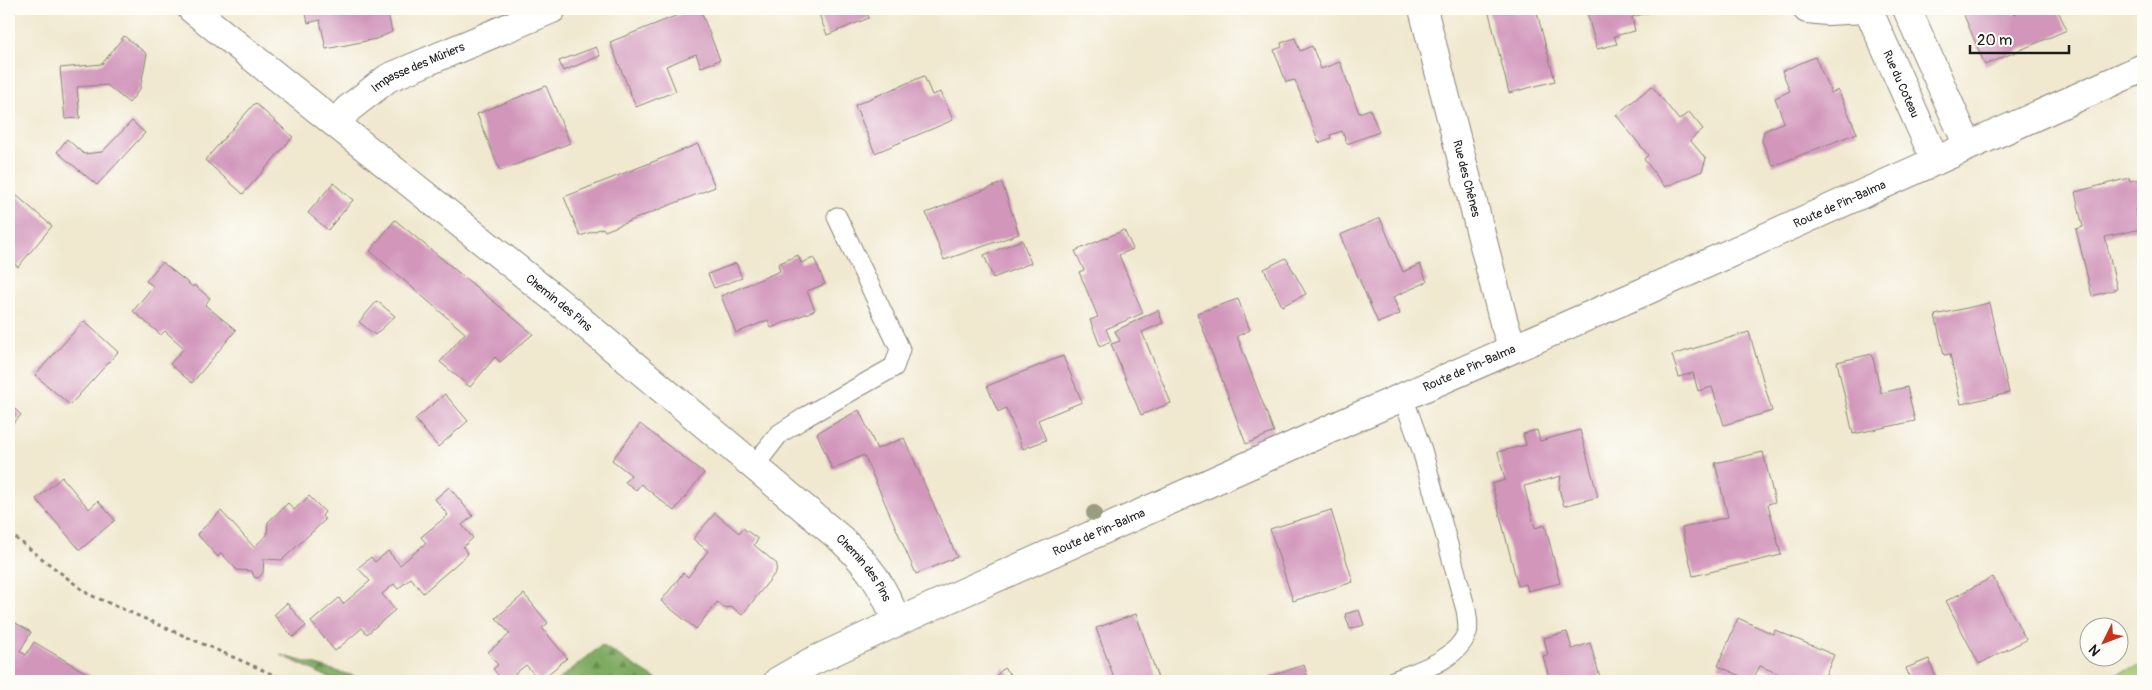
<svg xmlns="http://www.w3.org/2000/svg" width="2152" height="690" font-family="Pangolin,sans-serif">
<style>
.forest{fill:url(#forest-firs);stroke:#4e643f}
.park{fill:url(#park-crowns);stroke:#5e7146}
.building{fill:#d296bb}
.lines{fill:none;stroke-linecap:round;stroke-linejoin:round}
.service-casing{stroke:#868276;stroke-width:21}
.minor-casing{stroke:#868276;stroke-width:30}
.tertiary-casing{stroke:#868276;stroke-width:30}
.path{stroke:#868276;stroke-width:3;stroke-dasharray:4 4;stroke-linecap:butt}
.service{stroke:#fff;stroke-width:19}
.minor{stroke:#fff;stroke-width:28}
.tertiary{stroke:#fff;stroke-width:28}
.tree{fill:#999d7f}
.labels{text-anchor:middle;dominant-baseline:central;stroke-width:4;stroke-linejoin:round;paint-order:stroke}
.street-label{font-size:12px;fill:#1c1c1c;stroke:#fdfcf7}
</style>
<defs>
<pattern id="forest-firs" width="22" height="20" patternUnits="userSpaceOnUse" patternTransform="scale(1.25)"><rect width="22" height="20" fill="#80ab62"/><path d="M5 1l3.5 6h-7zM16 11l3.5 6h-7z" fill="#688a50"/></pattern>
<pattern id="park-crowns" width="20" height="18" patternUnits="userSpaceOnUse" patternTransform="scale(1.25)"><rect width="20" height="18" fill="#a1c670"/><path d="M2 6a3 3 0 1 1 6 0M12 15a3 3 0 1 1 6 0" fill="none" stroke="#8aaa60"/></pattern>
</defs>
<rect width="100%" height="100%" fill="#fdfcf7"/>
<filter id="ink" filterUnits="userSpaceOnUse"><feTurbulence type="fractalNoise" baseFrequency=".02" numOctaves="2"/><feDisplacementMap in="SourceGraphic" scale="10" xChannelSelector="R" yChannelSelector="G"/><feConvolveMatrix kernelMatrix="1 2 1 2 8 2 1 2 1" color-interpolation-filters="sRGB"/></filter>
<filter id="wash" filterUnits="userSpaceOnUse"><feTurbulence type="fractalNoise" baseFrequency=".0096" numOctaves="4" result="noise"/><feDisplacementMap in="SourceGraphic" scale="20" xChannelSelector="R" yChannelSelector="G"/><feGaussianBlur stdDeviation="1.12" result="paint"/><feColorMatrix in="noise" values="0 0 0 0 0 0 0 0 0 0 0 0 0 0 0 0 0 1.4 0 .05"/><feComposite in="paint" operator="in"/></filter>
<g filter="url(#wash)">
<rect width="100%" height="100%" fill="#f0e8cf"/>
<!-- forest -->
<path class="forest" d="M 602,645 L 659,681 L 557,681 Z
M 281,655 L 371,681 L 336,681 Z"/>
<!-- park -->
<path class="park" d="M 2143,665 L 2143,681 L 2093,681 Z"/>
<g id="blocks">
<!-- building -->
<path class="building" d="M 305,9 L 361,9 L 362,16 L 387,10 L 392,32 L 376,39 L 326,49 L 320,20 L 308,23 Z
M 693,9 L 700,9 L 720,60 L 701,67 L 696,54 L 666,66 L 676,91 L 636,107 L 610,42 Z
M 817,9 L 866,9 L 869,18 L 827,35 Z
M 1488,9 L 1536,9 L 1555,81 L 1509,93 Z
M 1586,9 L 1663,9 L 1632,17 L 1635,31 L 1614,36 L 1617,44 L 1597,49 Z
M 1973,9 L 2012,9 L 2014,14 L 2025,9 L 2057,9 L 2067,30 L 1985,65 L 1963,13 Z
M 124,36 L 147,54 L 140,89 L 129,103 L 107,85 L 77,87 L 80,118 L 65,119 L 60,68 L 102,64 Z
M 1295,38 L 1300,51 L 1312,46 L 1321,69 L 1340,62 L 1359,113 L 1370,109 L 1379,132 L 1347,144 L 1342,131 L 1330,135 L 1331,138 L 1319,143 L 1295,80 L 1286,82 L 1274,50 L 1282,47 L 1281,43 Z
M 596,47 L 600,56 L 563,71 L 559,61 Z
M 1815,57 L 1831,93 L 1838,90 L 1857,133 L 1773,166 L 1762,141 L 1764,131 L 1784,122 L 1775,98 L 1790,91 L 1782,71 Z
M 924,76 L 932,95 L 941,92 L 953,120 L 875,153 L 855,105 Z
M 546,86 L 570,143 L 500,171 L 477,114 Z
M 1652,86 L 1679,120 L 1689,112 L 1703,129 L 1690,140 L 1706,159 L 1702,171 L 1665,187 L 1644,159 L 1648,155 L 1616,115 Z
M 255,103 L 293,137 L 243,194 L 205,160 Z
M 132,121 L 145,133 L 97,185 L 57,152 L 67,139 L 84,154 L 102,152 Z
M 698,144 L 715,187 L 605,231 L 603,228 L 580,236 L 564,197 Z
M 2129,178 L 2130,181 L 2143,178 L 2143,207 L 2135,209 L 2140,229 L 2105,237 L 2117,289 L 2092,296 L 2076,229 L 2083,227 L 2075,192 Z
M 333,183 L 353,200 L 328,230 L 308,213 Z
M 1002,183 L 1019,234 L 944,260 L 926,213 Z
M 9,189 L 52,226 L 18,267 L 9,259 Z
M 1380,218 L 1403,272 L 1420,264 L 1427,282 L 1393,297 L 1400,314 L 1378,323 L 1340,235 Z
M 395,220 L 533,334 L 500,362 L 495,357 L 470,387 L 440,362 L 465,333 L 370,251 Z
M 1124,230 L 1133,249 L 1119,255 L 1143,313 L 1106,329 L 1111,341 L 1100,346 L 1090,320 L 1098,317 L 1079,272 L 1084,270 L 1075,251 Z
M 1022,240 L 1031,263 L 993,278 L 984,255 Z
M 798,255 L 801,263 L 814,258 L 825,284 L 807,291 L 815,310 L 771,328 L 768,320 L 736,333 L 721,296 L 780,271 L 778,264 Z
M 1286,258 L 1306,294 L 1282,306 L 1264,269 Z
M 162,262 L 193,287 L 194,285 L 210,298 L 205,305 L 236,330 L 192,383 L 170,364 L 184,348 L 165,331 L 161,335 L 133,311 L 153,286 L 146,281 Z
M 736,263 L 742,278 L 714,288 L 708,274 Z
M 1238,299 L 1250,330 L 1237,336 L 1274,432 L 1246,444 L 1197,313 Z
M 377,301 L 395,316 L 375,335 L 359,322 Z
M 1989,303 L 2009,393 L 1961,404 L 1950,354 L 1944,355 L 1935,315 Z
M 1158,310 L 1163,323 L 1142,332 L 1171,403 L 1141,415 L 1111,344 L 1120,341 L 1115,331 Z
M 84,321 L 118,352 L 70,405 L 35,375 Z
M 1749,332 L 1772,411 L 1724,425 L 1712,387 L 1698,391 L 1693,373 L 1679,377 L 1672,355 Z
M 1872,354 L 1881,393 L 1907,387 L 1915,421 L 1853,434 L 1837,362 Z
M 1063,356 L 1082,402 L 1038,420 L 1046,440 L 1023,449 L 1006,408 L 998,412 L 987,386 Z
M 445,394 L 468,421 L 438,447 L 415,419 Z
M 9,403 L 21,415 L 9,428 Z
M 859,410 L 877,449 L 904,438 L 957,557 L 916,574 L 864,455 L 832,469 L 817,433 Z
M 640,424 L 704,473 L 674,511 L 641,484 L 636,490 L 625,482 L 631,475 L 612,460 Z
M 1537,430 L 1540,441 L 1580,430 L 1598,497 L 1564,506 L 1559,489 L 1561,476 L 1524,486 L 1535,528 L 1545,525 L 1560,583 L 1528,591 L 1526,584 L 1518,586 L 1492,484 L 1505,480 L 1498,452 L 1526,445 L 1523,434 Z
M 1763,452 L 1775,502 L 1768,504 L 1781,555 L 1693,576 L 1682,528 L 1728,517 L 1715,463 Z
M 62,477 L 89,509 L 98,501 L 115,520 L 80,550 L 36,499 Z
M 449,487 L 473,516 L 462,525 L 473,538 L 463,547 L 468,554 L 423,593 L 411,578 L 398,589 L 394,584 L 382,594 L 395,610 L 367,634 L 362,628 L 335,651 L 311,622 L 339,598 L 343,604 L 370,581 L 358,568 L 371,557 L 375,562 L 388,551 L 400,565 L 426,543 L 421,537 L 448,515 L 435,499 Z
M 309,496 L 325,512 L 322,516 L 325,520 L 282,560 L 264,559 L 263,573 L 258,578 L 254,577 L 252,571 L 237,570 L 221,553 L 218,557 L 197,534 L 221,511 L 254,547 L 267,535 L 268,522 L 288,503 L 294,510 Z
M 1331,510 L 1353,582 L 1293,601 L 1270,529 Z
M 715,513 L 739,533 L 743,528 L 758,539 L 754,545 L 777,564 L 776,572 L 742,615 L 732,607 L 724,608 L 717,602 L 696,629 L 661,601 L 683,573 L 688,577 L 708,551 L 693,539 Z
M 1993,577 L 2026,640 L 1979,664 L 1946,601 Z
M 524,594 L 548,623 L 542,628 L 567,658 L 540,681 L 526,665 L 506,681 L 503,681 L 493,669 L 498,665 L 488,652 L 510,634 L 496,618 Z
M 287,603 L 306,626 L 293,637 L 274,615 Z
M 1359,610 L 1364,625 L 1350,629 L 1345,614 Z
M 1136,614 L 1159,681 L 1115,681 L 1096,628 Z
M 1738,618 L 1773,634 L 1775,630 L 1834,655 L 1823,681 L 1795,681 L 1760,666 L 1752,681 L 1718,666 Z
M 9,619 L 31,632 L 20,651 L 26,655 L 34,642 L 93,677 L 91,681 L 9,681 Z
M 1567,632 L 1572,649 L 1590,643 L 1600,677 L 1593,679 L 1593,681 L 1550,681 L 1543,656 L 1548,655 L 1544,638 Z
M 1929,659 L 1937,681 L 1911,681 L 1906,668 Z
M 1304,665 L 1309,681 L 1271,681 L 1270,676 Z
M 1004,668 L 1017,681 L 991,681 Z"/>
</g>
</g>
<g filter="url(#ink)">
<use href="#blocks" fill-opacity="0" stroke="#868276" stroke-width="1"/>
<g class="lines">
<defs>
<path id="service" d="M 755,465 L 779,434 L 807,416 L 894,367 L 900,349 L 837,217
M 1393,681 C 1418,671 1456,661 1467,633 C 1469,627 1467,616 1466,610 L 1422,450 L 1403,397"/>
<g id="minor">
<path id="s1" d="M 192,9 L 560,303 L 842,540 C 870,567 883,586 897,622"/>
<path id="s2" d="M 1423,9 L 1504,323 L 1513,348"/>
<path d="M 1807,9 L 1827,11 L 1866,9"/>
<path id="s3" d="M 1868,9 L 1935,160"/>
<path d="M 1907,9 L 1968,146"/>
<path id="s4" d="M 337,123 L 348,109 L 388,78 L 552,9"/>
</g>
<g id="tertiary">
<path id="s5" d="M 778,681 L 811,662 L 897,622 L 1366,413 L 1648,290 L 2143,68"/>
</g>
</defs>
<!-- service casing -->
<use href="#service" class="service-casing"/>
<!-- minor casing -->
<use href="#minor" class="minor-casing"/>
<!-- tertiary casing -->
<use href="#tertiary" class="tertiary-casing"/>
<!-- path -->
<path class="path" d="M 9,533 L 88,594 L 288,681"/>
<!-- service -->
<use href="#service" class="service"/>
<!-- minor -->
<use href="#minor" class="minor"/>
<!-- tertiary -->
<use href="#tertiary" class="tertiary"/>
</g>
<!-- trees -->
<circle class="tree" cx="1094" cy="513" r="8"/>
</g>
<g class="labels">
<!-- street labels -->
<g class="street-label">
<text stroke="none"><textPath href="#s4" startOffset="100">Impasse des Mûriers</textPath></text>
<text stroke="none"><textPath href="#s3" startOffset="82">Rue du Coteau</textPath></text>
<text stroke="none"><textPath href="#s2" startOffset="175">Rue des Chênes</textPath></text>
<text stroke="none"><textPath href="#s5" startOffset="1164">Route de Pin-Balma</textPath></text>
<text stroke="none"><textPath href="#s1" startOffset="470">Chemin des Pins</textPath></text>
<text stroke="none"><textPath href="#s5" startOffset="759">Route de Pin-Balma</textPath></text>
<text stroke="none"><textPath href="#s5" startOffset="354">Route de Pin-Balma</textPath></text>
<text stroke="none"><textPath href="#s1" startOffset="875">Chemin des Pins</textPath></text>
</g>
</g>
<!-- margin -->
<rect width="2152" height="690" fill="none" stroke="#fdfcf7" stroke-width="30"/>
<!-- north arrow -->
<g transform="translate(2104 642) rotate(228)"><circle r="24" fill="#fdfcf7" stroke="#a3a29f"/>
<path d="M0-4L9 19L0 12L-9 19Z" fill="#c8321e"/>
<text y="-8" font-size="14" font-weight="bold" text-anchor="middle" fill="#1c1c1c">N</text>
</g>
<!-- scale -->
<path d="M1970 45v8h99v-8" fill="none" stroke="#1c1c1c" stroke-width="2.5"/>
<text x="1977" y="45" font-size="15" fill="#1c1c1c" stroke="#fdfcf7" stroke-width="4" paint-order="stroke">20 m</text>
</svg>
